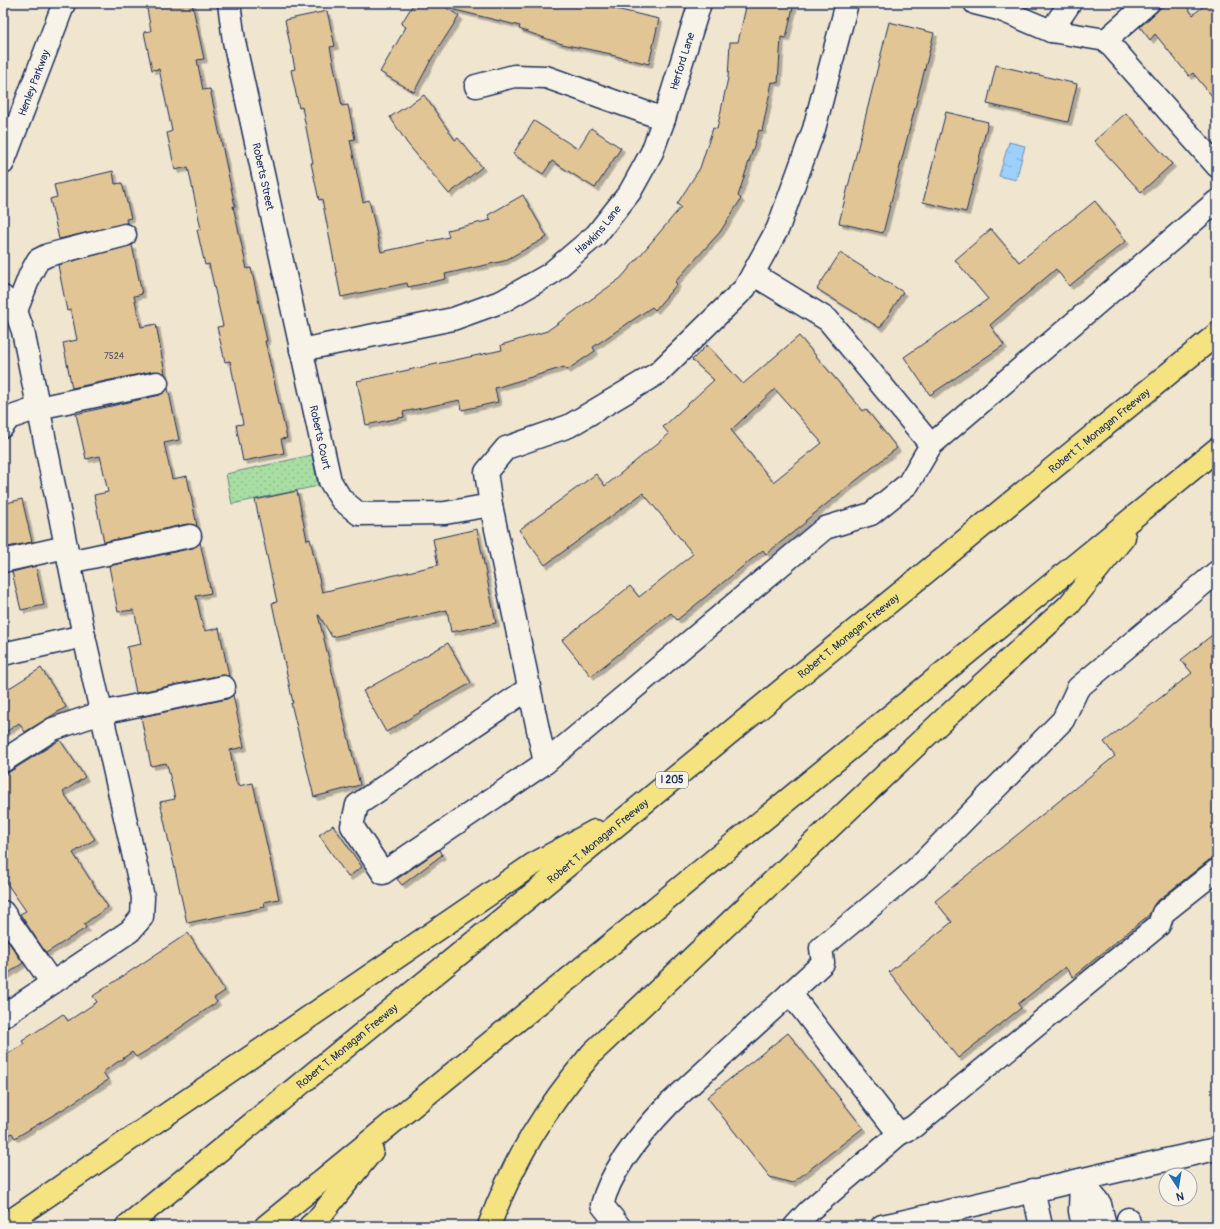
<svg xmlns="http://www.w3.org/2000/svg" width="1220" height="1229" font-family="Pangolin,sans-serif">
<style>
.grass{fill:url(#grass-dots);stroke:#628680}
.water{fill:url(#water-ripples);stroke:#6990bc}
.building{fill:#e1c595;stroke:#1b2f5e;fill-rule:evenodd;filter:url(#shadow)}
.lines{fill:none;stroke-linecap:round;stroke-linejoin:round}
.minor-casing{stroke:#1b2f5e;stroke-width:25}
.highway-casing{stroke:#1b2f5e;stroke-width:25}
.minor{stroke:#f7f3e8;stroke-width:22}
.highway{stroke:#f5e382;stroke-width:22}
.labels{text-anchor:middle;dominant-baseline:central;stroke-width:4;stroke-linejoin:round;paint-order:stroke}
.number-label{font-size:9px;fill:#4c546c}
.shield{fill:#f7f3e8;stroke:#5d6a87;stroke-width:1}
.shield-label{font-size:10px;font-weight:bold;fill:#1b2f5e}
.street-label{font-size:11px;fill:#1b2f5e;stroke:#f7f3e8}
</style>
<defs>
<pattern id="grass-dots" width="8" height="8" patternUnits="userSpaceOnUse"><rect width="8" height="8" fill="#a8dea2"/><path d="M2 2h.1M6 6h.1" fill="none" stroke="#90bf8e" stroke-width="1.8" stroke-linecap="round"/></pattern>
<pattern id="water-ripples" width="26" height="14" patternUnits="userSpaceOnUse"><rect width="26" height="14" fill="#9dd1fb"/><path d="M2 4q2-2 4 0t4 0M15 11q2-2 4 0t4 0" fill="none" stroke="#87b4da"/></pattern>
<filter id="shadow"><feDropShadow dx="3.5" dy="3.5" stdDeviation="0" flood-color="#0004"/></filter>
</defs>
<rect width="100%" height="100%" fill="#f0e5cf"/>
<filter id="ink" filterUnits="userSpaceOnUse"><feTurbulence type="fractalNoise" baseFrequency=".025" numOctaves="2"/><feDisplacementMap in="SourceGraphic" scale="8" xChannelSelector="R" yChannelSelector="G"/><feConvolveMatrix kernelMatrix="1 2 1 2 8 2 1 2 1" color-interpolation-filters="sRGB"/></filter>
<g filter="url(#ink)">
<!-- grass -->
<path class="grass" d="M 312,455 L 318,486 L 232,504 L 226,474 Z"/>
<!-- water -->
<path class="water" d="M 1009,142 L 1025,146 L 1016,180 L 999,176 Z"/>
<!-- building -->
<path class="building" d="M 146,3 L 192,3 L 204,59 L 197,60 L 203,90 L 210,89 L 235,206 L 233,206 L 247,269 L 251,268 L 262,317 L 267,341 L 265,341 L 287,438 L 281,439 L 284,453 L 243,461 L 236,425 L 243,424 L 230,361 L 225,362 L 217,327 L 223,326 L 209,264 L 205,265 L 197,230 L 201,229 L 188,167 L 175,170 L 167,133 L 172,131 L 159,69 L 152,70 L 144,32 L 151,31 Z
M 414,3 L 439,3 L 459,16 L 432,58 L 414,92 L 380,72 L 406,27 L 401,24 Z
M 451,3 L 608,3 L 607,7 L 659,19 L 649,64 L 611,55 L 611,54 L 562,44 L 519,29 L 520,26 L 451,9 Z
M 747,3 L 794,3 L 786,38 L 781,37 L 778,83 L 772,82 L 762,131 L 759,130 L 738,196 L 741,199 L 720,232 L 675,282 L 677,284 L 655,310 L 652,307 L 593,347 L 595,351 L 567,370 L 564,367 L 495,388 L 498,402 L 462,410 L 460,400 L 403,412 L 404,417 L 366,425 L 357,381 L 502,350 L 501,345 L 547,331 L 621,278 L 681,207 L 677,204 L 700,168 L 713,128 L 717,129 L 728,78 L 730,42 L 738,42 Z
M 1166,3 L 1184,3 L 1193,15 L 1207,3 L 1217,3 L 1217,102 L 1193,73 L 1189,76 L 1155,34 L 1150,40 L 1140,27 Z
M 327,11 L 335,46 L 330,47 L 342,106 L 348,105 L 355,139 L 350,140 L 363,202 L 369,200 L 381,252 L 449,237 L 447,230 L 491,220 L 488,215 L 523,195 L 547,237 L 504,261 L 445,274 L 446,279 L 408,287 L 407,283 L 341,297 L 322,199 L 319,200 L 311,163 L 313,163 L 302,107 L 299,108 L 291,70 L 295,69 L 285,20 Z
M 889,22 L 934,33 L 883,233 L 839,223 Z
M 996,65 L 1077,84 L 1068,122 L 987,104 Z
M 424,95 L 455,140 L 458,138 L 482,167 L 449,194 L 407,143 L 390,117 Z
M 946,112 L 988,122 L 966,212 L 923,202 Z
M 1126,113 L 1172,164 L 1141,192 L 1094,141 Z
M 534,121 L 578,149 L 591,128 L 621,148 L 595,188 L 552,161 L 543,174 L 513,154 Z
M 113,171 L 115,184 L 122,183 L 131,218 L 126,219 L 127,223 L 59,239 L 50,199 L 57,197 L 54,185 Z
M 1095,201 L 1126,241 L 1069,286 L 1056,269 L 990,325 L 1004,345 L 930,395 L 904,357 L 988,299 L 955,260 L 991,229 L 1019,262 Z
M 132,245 L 142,294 L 134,296 L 141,327 L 156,324 L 165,374 L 154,371 L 72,388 L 63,343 L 77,340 L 71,310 L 67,311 L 58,265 Z
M 840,253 L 903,292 L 880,328 L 817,289 Z
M 799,336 L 863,411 L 866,409 L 897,448 L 805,521 L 806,522 L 766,554 L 763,550 L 677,620 L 671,613 L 591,676 L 562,640 L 630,586 L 639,597 L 693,554 L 643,493 L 545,565 L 519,530 L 596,474 L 605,486 L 669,434 L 663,427 L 714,380 L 692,360 L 707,345 L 743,384 ZM 775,389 L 822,443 L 773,482 L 731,430 Z
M 168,388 L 179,440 L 164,443 L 172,479 L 187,476 L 197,526 L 187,524 L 104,542 L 94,495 L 108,492 L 101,460 L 100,456 L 86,459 L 76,414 L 160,395 Z
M 297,491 L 307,540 L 310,539 L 322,592 L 438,565 L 433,539 L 477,529 L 496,623 L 451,632 L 447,610 L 332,637 L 319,615 L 318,615 L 360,785 L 314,797 L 291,703 L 293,703 L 272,603 L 277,602 L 255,500 Z
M 22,499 L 32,542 L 3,548 L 3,504 Z
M 200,542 L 211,593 L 196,596 L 203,627 L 205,631 L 219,628 L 229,676 L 221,675 L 136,693 L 127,647 L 141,644 L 135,614 L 133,610 L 118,612 L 109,566 L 193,548 Z
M 36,566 L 44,605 L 21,610 L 12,572 Z
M 1217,631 L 1217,858 L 1209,860 L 1155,903 L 1149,915 L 1073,977 L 1065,967 L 1018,1004 L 1021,1008 L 958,1058 L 889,972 L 952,922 L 935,901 L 1115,756 L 1104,742 L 1192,673 L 1181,660 Z
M 448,643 L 471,683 L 386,732 L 363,691 Z
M 41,668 L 66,707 L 25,732 L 19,723 L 3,734 L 3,692 Z
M 233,695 L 244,747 L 230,750 L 236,782 L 238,786 L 253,783 L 279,899 L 264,902 L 265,907 L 187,923 L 160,802 L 175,799 L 168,768 L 166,763 L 151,766 L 141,717 L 227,699 Z
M 60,740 L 85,777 L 63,792 L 95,839 L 73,853 L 108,907 L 84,924 L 86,928 L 46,953 L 20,914 L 26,911 L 3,878 L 3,776 Z
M 333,825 L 362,867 L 348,877 L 319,835 Z
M 439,850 L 442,855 L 402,885 L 397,879 Z
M 188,933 L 225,991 L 214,998 L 217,1002 L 148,1050 L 136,1057 L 132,1052 L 103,1072 L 108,1080 L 65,1108 L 15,1138 L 12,1133 L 3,1139 L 3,1057 L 24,1044 L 22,1041 L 63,1014 L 68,1021 L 97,1002 L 93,996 Z
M 3,934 L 23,963 L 3,977 Z
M 788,1033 L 863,1128 L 792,1183 L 770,1177 L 707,1097 Z"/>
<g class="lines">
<defs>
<g id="minor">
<path id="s1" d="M 229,3 L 234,41 L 330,481 L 341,499 L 359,514 L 445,513 L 491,505 L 545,763 L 383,873 L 352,826 L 357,805 L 528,689"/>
<path d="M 975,3 L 999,9 L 1051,31 L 1106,40"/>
<path d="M 1148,3 L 1106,40 L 1217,166"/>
<path d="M 1051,31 L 1070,3"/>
<path d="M 476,86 L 514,76 L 546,77 L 664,119"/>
<path id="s2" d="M 3,163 L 64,3"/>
<path d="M 3,297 L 16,311 L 23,331 L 84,636"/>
<path d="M 16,311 L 30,275 L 38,260 L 48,255 L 125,235"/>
<path id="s3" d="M 301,350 L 453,319 L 503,301 L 550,274 L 596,235 L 630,192 L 652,152 L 664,119 L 700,3"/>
<path d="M 3,426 L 9,418 L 38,408 L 157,383"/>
<path d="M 931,445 L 1217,201"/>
<path d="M 491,505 L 486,472 L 506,448 L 569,426 L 658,373 L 745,288 L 778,228 L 814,129 L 847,3"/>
<path d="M 3,561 L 66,547"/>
<path d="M 69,562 L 190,536"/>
<path d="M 3,654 L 84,636 L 143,897 L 142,917 L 130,931 L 3,1016"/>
<path d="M 3,761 L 53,729 L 101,713 L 224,687"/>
<path d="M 545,763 L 825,528 L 871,514 L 908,484 L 931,445 L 828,320 L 753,274"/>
<path d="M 3,912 L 52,983"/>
<path d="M 790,993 L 899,1134"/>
<path d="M 1081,1180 L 1100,1204 L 1105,1226"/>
<path d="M 1081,1180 L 1080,1211 L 1083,1226"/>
<path d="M 1033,1190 L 1041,1226"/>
<path d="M 1128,1219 L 1130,1226"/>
<path d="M 619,1226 L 602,1205 C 611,1169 644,1130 669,1104 L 823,963 L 821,948 L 916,869 L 1063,720 L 1078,688 L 1217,572"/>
<path d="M 795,1226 L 809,1211 L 899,1134 L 913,1127 L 1159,925 L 1163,913 L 1217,870"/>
<path d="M 882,1226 C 994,1202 1105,1172 1217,1149"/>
</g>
<g id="highway">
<path d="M 3,1226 L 532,865 L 595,831"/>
<path id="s4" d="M 127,1226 L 1217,334"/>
<path d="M 266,1226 L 1217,449"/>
<path d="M 310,1226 L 317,1220 L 372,1151"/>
<path d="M 489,1226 C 515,1157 545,1109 592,1053 L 942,721 L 1069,605 L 1124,537"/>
</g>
</defs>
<!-- minor casing -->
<use href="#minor" class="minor-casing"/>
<!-- highway casing -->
<use href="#highway" class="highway-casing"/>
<!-- minor -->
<use href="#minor" class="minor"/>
<!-- highway -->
<use href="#highway" class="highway"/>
</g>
</g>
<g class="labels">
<!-- number labels -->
<g class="number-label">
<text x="114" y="356">7524</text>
</g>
<!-- shield labels -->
<rect class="shield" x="656" y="772" width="32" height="16" rx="3"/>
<g class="shield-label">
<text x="672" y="780">I 205</text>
</g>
<!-- street labels -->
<g class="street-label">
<text stroke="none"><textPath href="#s3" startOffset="519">Herford Lane</textPath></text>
<text stroke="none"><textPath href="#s2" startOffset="86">Henley Parkway</textPath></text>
<text stroke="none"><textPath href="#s1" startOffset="177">Roberts Street</textPath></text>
<text stroke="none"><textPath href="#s3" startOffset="328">Hawkins Lane</textPath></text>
<text stroke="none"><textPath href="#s4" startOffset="1256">Robert T. Monagan Freeway</textPath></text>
<text stroke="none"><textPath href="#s1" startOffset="444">Roberts Court</textPath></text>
<text stroke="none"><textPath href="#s4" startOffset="932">Robert T. Monagan Freeway</textPath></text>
<text stroke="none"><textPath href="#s4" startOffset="608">Robert T. Monagan Freeway</textPath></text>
<text stroke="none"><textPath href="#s4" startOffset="284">Robert T. Monagan Freeway</textPath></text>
</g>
</g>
<!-- margin -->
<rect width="1220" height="1229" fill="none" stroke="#f7f3e8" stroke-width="16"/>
<rect x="8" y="8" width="1204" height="1213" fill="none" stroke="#1b2f5e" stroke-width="1.5" filter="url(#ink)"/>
<!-- north arrow -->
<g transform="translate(1178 1187) rotate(168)"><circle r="19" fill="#f7f3e8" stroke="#9fa5b1"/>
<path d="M0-3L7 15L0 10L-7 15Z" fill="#1f6fb2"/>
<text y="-6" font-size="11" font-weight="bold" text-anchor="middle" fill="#1b2f5e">N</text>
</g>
</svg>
